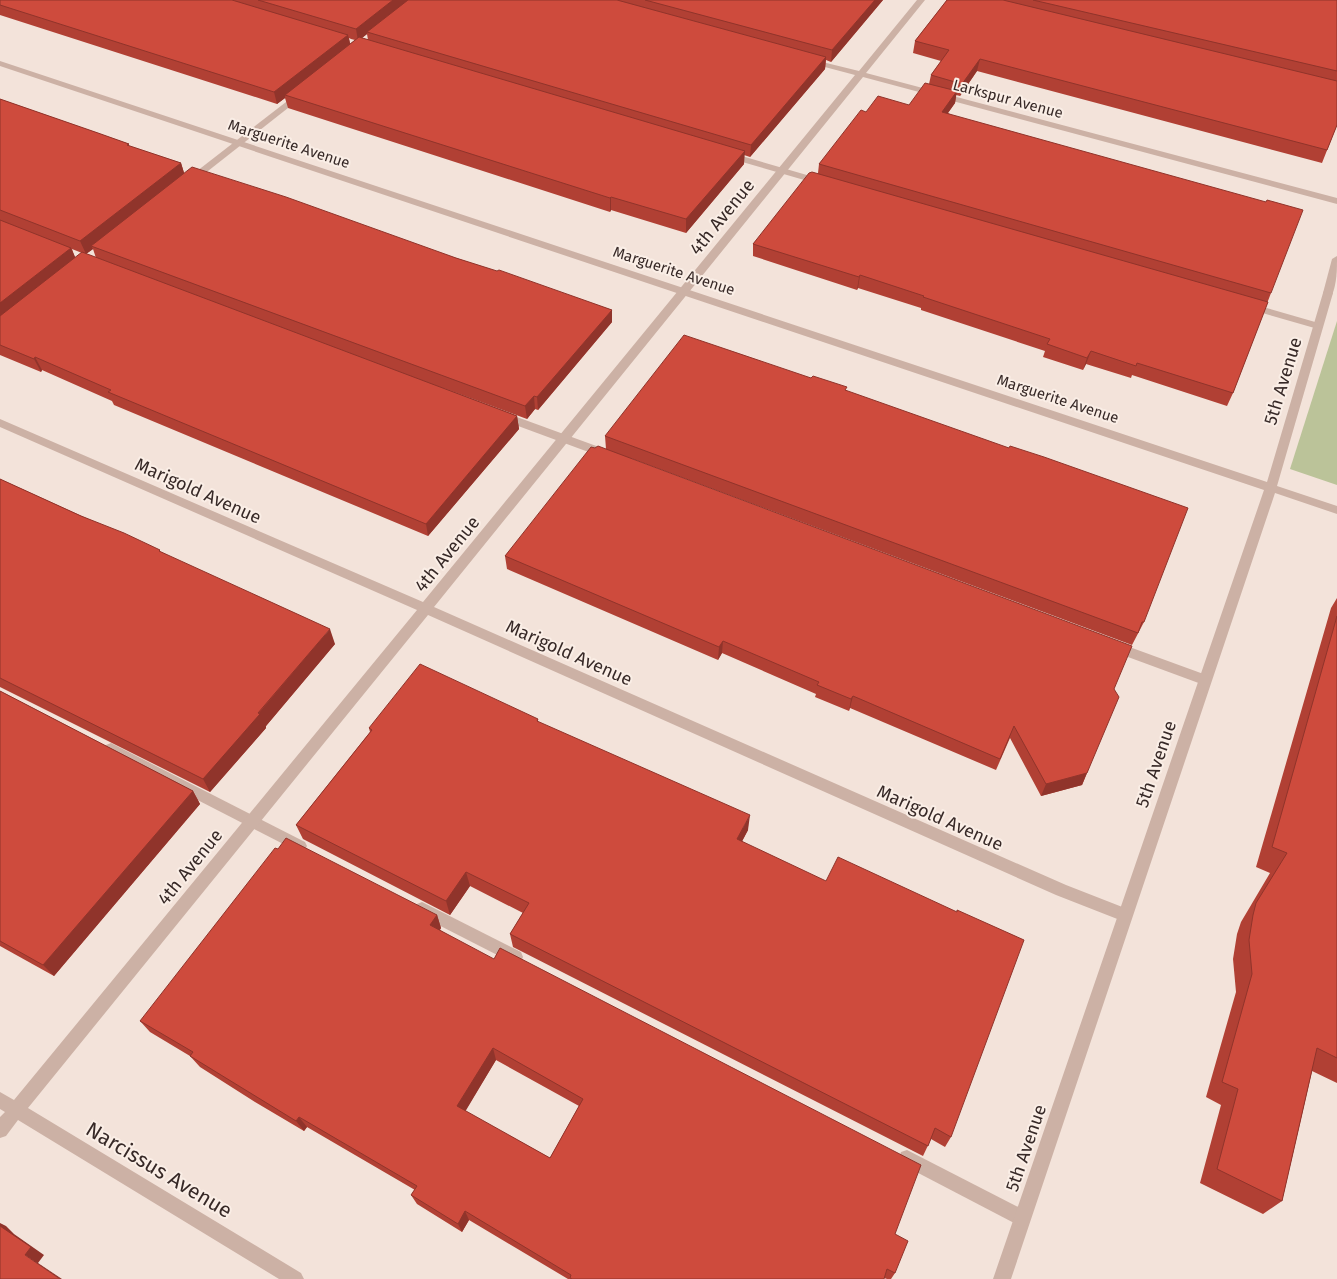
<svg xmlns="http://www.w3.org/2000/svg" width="1337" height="1279" font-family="'Fira Sans',sans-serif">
<rect width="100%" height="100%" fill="#f3e3da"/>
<polygon fill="#bbc399" points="1337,321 1337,485 1290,469"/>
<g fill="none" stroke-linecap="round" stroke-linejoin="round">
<g fill="#ccb1a5" fill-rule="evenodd">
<polygon points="728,152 824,180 826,182 821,185 818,184 725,157 725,153"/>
<polygon points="1249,303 1322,324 1323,326 1318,329 1245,308 1245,304"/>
<polygon points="503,412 610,451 612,454 610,457 602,457 499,419 498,416 499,413"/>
<polygon points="1113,641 1209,676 1210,680 1209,684 1204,685 1109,650 1107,646 1109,642"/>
<polygon points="111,743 305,842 307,846 305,850 300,852 295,850 106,753 104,749 106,745"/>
<polygon points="422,902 521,952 523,957 521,962 516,964 511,962 417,914 415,909 417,904"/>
<polygon points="907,1150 1028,1212 1030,1218 1028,1224 1022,1226 1016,1224 901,1164 899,1158 901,1152"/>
</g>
<g fill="#ccb1a5" fill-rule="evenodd">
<polygon points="917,0 925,0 866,73 1337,198 1337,204 863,77 434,607 1066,885 1130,910 1132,915 1130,920 1125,922 1056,895 428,615 28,1108 301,1273 304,1279 279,1279 18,1120 6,1136 0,1138 0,1117 5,1112 0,1109 0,1092 14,1100 417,610 0,427 0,419 423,602 855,75 806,62 806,58 859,71"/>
<polygon points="299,92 302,93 302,97 194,182 188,182 188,178"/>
<path d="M1337 256C1337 270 1337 283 1332 295H1324L1323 293 1332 259Z"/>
</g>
<polygon fill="#ccb1a5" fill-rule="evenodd" points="0,61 1267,482 1323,293 1324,291 1332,291 1333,293 1277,486 1337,506 1337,514 1275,493 1011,1279 993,1279 1264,490 0,66"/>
</g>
<g fill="#b14034" fill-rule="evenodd">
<path d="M0 0H883L831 62 826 60 825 69 750 157 744 155V164L686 233 611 210 610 212 288 108 285 98 277 104 0 15ZM367 34 368 40 362 38ZM349 38 351 39 355 40 350 44Z"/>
<polygon points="947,0 1337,0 1337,125 1322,163 977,71 960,96 956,95 955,103 948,113 1271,293 1233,393 1227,406 1132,375 1131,378 1086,364 1083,370 1043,357 1045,351 921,310 921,308 858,288 857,290 753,256 753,244 818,173 819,164 866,112 909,105 929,84 931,75 941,61 913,53 915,41"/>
<path d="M0 99 129 144V146L181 163 184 173 456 258 612 310V322L538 410 535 409 527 419 438 386 517 416 519 429 428 536 114 405 112 401 42 370 41 372 0 355ZM72 249 82 253 75 258ZM93 249 96 258 86 254Z"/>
<polygon points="846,390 1144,622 1132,645 630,458 1114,689 1087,773 1082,785 1041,796 1010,738 996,770 850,708 849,711 815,697 816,694 722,653 718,660 507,569 505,556 595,448 606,449 605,436"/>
<polygon points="0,479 161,552 335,644 266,726 266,728 210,792 0,687"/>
<polygon points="1337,598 1337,1083 1312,1071 1282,1201 1263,1214 1200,1183 1221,1105 1206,1097 1236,992 1233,959 1237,934 1241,922 1270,873 1256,867 1331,608"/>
<polygon points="0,691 193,791 200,804 54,976 0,946"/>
<polygon points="538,719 538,722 748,830 742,841 951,1137 945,1147 931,1139 923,1156 513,947 510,934 523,913 470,886 450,915 303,839 296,825 370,732 369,728"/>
<path d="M437 915 441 928 440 930 895 1234V1273L891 1279H887L884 1278V1279H568L469 1220 462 1232 417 1204 411 1195 415 1190 307 1127 304 1131 255 1102 200 1067 190 1056 150 1032 140 1021ZM496 1060 579 1106 550 1158 465 1111Z"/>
</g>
<g fill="#90342b">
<polygon points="393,0 410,0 367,32 367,34 358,41 356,29"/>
<polygon points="875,0 883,0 831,62 832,50"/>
<polygon points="348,35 351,47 285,95 285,98 277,104 274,92"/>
<polygon points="826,57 825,69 750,157 751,145"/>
<polygon points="980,59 977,71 960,96 962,84"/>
<polygon points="957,91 955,103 940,124 942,112"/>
<polygon points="745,151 744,164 686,233 686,219"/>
<polygon points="181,163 185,176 91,246 93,249 86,254 80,241"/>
<polygon points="611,197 611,210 610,212 610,198"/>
<polygon points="71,248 77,261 0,322 0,303"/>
<polygon points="860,275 858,288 857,290 859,277"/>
<polygon points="612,310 612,322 538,410 537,397"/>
<polygon points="1091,351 1086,364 1083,370 1087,358"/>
<polygon points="35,357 42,370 41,372 34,359"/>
<polygon points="534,396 535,409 527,419 525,406"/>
<polygon points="517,416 519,429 428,536 426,524"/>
<polygon points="330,629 335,644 266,726 266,728 210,792 203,779"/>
<polygon points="723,641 722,653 718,660 719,647"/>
<polygon points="853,696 850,708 849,711 851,699"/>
<polygon points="1087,773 1082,785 1041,796 1046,784"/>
<polygon points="193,791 200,804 54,976 43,965"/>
<polygon points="750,815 748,830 736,853 737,839"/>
<polygon points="466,872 470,886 450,915 446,901"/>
<polygon points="437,915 441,928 434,938 430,925"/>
<polygon points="493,1048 496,1060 462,1117 457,1106"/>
<polygon points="299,1117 307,1127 304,1131 296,1121"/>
<polygon points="465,1211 469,1220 462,1232 458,1224"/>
<polygon points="0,1223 6,1226 14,1234 44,1255 38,1263 62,1279 60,1279 25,1255 0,1226"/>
</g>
<g fill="#ce4b3d" stroke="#90342b" fill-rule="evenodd">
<polygon points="0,0 232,0 348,35 274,92 0,5"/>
<polygon points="258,0 393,0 356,29"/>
<polygon points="408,0 617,0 826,57 751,145 367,32"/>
<polygon points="645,0 875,0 832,50"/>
<polygon points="947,0 1003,0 1337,81 1337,125 1327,150 980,59 962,84 931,75 949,50 915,41"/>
<polygon points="1033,0 1337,0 1337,71"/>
<polygon points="359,37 745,151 686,219 611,197 610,198 285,95"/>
<polygon points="925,83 957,91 942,112 1266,202 1267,200 1303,210 1271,293 819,164 861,110 866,112 878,96 909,105"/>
<polygon points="0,99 98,133 129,144 127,145 181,163 80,241 0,210"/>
<polygon points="192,167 286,197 456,258 497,271 499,270 612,310 537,397 534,396 525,406 91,246"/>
<polygon points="812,172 1268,302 1233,393 1137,363 1136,366 1091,351 1087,358 1047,344 1050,339 923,297 924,296 860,275 859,277 753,244 809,173"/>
<polygon points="0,220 71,248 0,303"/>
<polygon points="82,252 517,416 426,524 108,392 111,390 35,357 34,359 0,345 0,316"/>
<polygon points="684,335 811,378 813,376 847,387 845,390 1009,448 1010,446 1044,457 1188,508 1144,622 1142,622 1138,633 605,436"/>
<polygon points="598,446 1132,646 1114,689 1119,697 1087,773 1046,784 1014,726 1000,759 853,696 851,699 817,685 819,682 723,641 719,647 505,556 591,447 595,448"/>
<polygon points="0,479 81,516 124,533 160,550 159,551 330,629 258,713 260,714 203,779 0,678"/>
<polygon points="1337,616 1337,1058 1317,1048 1282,1201 1217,1169 1238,1089 1222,1082 1252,974 1249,940 1253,915 1256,903 1287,853 1272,847"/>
<polygon points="420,664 538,719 537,721 750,815 737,839 826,881 838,857 957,912 957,910 1024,940 951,1137 935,1128 928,1146 510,934 529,903 466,872 446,901 296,825 372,730 369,728"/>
<polygon points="0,691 193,791 43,965 0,941"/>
<path d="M286 838 437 915 430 925 494 959 500 948 921 1165 895 1234 908 1241 895 1273 887 1269 884 1279H572L570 1278 571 1275 465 1211 458 1224 411 1195 417 1186 299 1117 296 1121 190 1056 193 1052 140 1021 275 848 278 849ZM493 1048 583 1099 550 1158 457 1106Z"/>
<polygon points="0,1226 31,1247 25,1255 60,1279 0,1279"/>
</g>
<g text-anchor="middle" stroke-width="4" stroke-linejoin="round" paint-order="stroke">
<g font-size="15" fill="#372927" stroke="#faeee6">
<text transform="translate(1008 99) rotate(15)" y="5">Larkspur Avenue</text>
<text transform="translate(289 144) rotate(18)" y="5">Marguerite Avenue</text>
<text transform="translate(674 271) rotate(18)" y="5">Marguerite Avenue</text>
<text transform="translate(1058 399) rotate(18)" y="5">Marguerite Avenue</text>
</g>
<g font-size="18" fill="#372927" stroke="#faeee6">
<text transform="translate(722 217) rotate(-51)" y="6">4th Avenue</text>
<text transform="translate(1283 381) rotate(-73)" y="6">5th Avenue</text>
<text transform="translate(198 491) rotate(24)" y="6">Marigold Avenue</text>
<text transform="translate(447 554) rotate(-51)" y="6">4th Avenue</text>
<text transform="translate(569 653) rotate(24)" y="6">Marigold Avenue</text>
<text transform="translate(1156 764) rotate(-71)" y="6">5th Avenue</text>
<text transform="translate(940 818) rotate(24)" y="6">Marigold Avenue</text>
<text transform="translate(190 867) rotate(-51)" y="6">4th Avenue</text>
<text transform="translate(1026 1148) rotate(-71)" y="6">5th Avenue</text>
</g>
<g font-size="21" fill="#372927" stroke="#faeee6">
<text transform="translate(159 1170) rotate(31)" y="7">Narcissus Avenue</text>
</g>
</g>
</svg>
